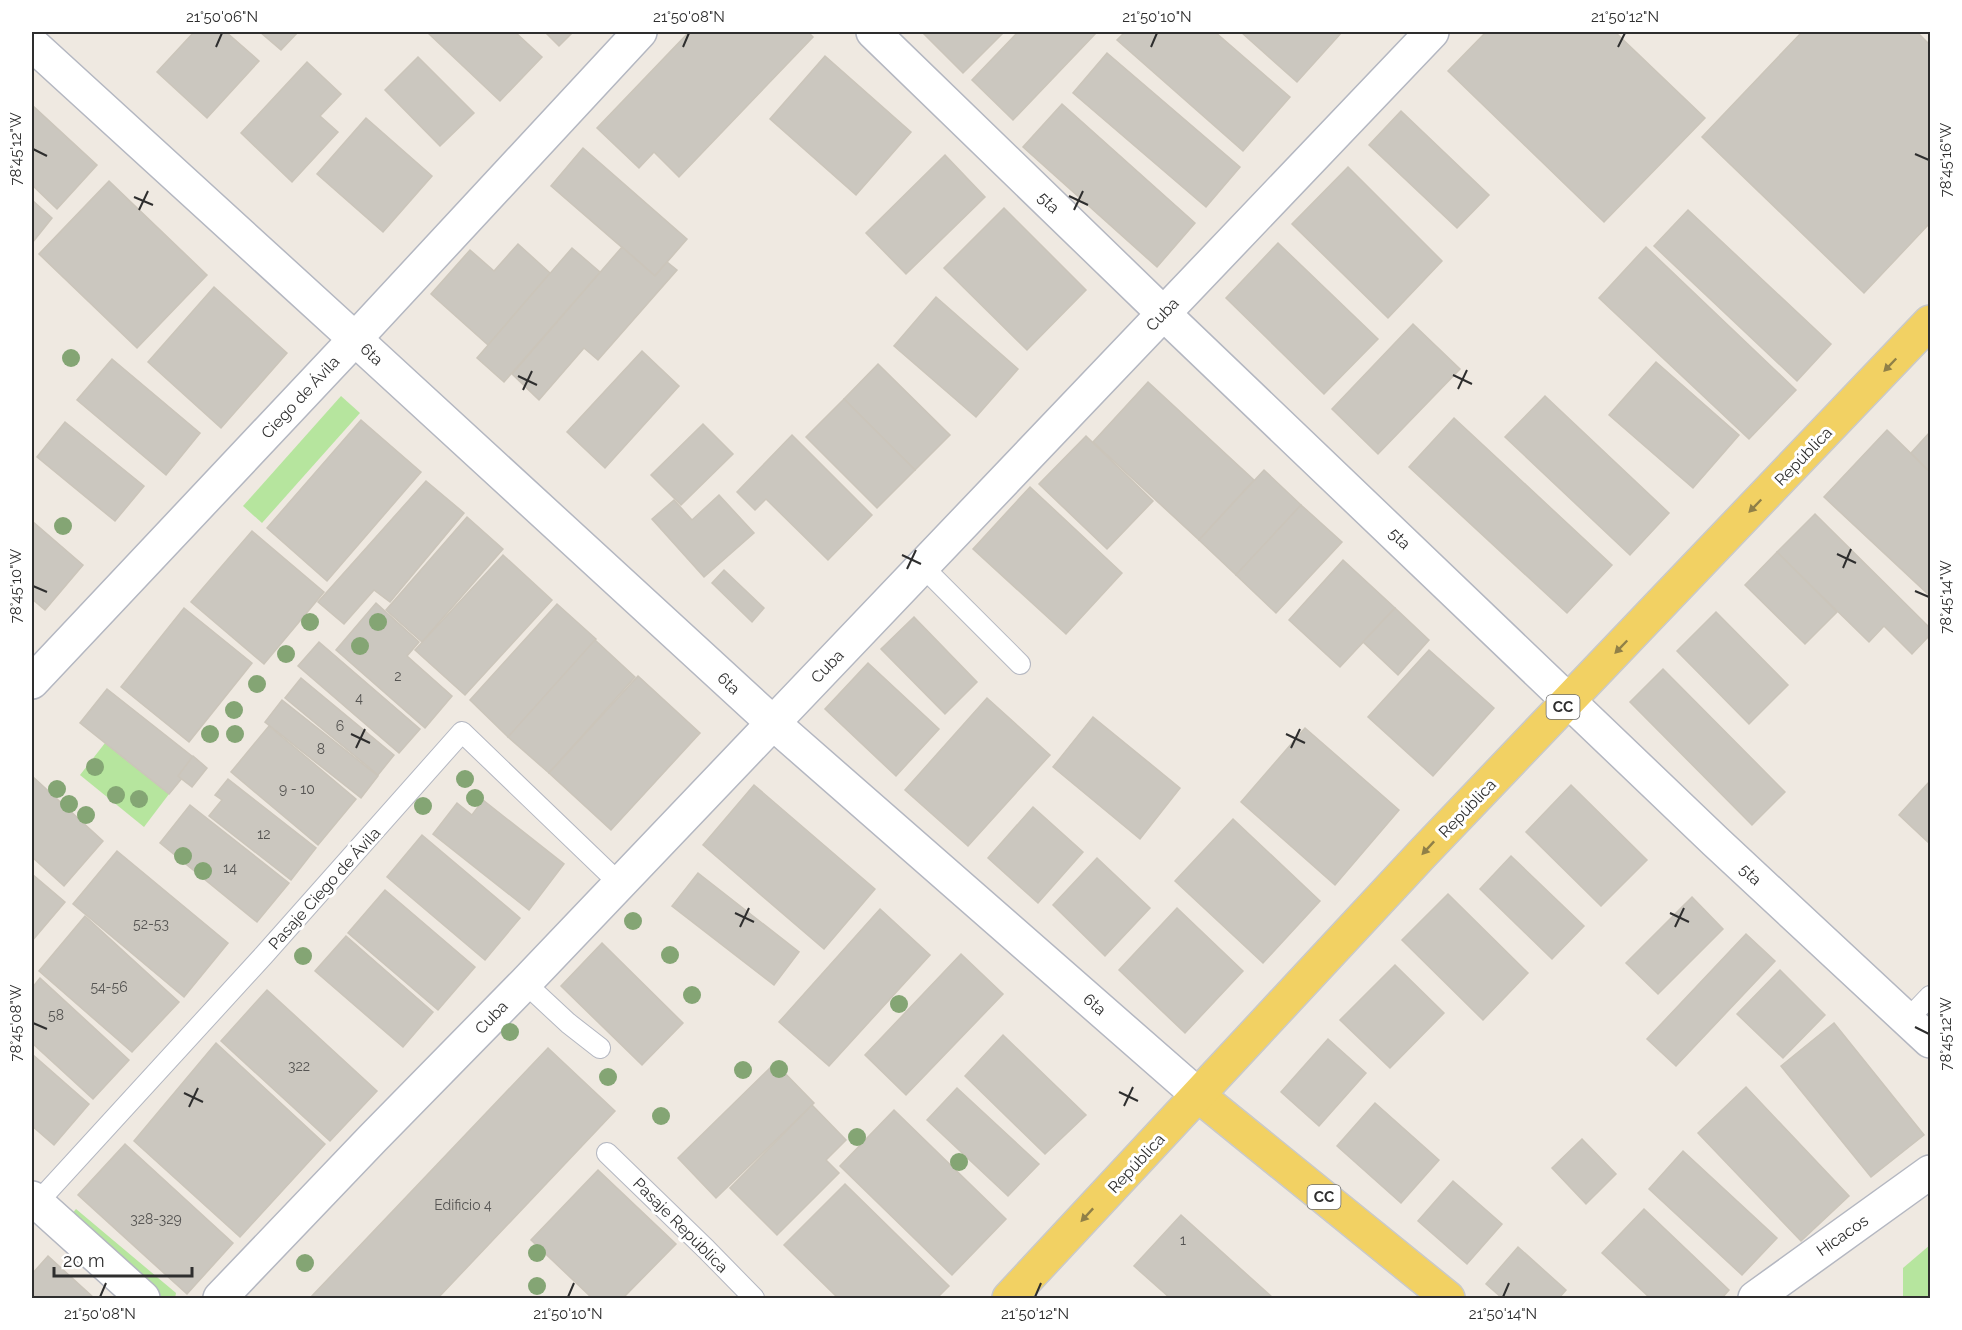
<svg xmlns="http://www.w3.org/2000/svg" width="1962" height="1330" font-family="Raleway,sans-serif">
<rect width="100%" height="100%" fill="#efe9e1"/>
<g fill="#b6e59e">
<polygon points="341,396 360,413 262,523 243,506"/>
<polygon points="105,743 169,794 144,827 80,775"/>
<polygon points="76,1209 176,1293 175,1298 160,1298 70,1216"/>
<polygon points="1930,1245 1930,1298 1903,1298 1903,1268"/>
</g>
<g fill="#cbc7bf" stroke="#cbc5ba" stroke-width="1.5">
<polygon points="194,32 226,32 259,61 207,118 157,72"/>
<polygon points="260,32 298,32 281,50"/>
<polygon points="427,32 515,32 542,57 500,101"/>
<polygon points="545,32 573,32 559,46"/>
<polygon points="689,32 808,32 813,37 679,177 654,152 639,168 597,128"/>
<polygon points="922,32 1004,32 963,73"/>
<polygon points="1018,32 1097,32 1013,120 972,80"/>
<polygon points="1125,32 1215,32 1290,97 1243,151 1117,40"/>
<polygon points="1241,32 1342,32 1297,82"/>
<polygon points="1486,32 1615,32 1705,118 1604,222 1448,71"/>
<polygon points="1802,32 1917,32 1930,45 1930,223 1864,293 1702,137"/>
<polygon points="1107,53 1240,167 1206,207 1073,93"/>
<polygon points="825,56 911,132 856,195 770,119"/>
<polygon points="418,57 474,113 440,146 385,90"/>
<polygon points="307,62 341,94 320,116 338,132 292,182 241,133"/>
<polygon points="1062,104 1195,223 1157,267 1023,147"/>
<polygon points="32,105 97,165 57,209 32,185"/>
<polygon points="1401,111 1489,195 1457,228 1369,145"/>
<polygon points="366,118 432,176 383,232 317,174"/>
<polygon points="583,148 687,239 655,276 551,186"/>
<polygon points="945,155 985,197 906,274 866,233"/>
<polygon points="1348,167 1442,261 1388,318 1292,224"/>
<polygon points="109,181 207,275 137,348 39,254"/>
<polygon points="32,200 52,218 32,243"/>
<polygon points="1004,208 1086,290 1027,350 944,268"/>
<polygon points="1688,210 1831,344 1797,381 1654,246"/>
<polygon points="1278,243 1378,339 1324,394 1226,298"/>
<polygon points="518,244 550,273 488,345 431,294 470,250 494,271"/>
<polygon points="622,247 655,276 667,262 677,270 598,360 584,348 539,400 512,374"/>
<polygon points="1646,247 1796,390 1749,439 1599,298"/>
<polygon points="572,248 600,272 504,382 477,358"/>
<polygon points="214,287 287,353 221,428 148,362"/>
<polygon points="936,297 1018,369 976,417 894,346"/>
<polygon points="1413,324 1460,369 1378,454 1332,409"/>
<polygon points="642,351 679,386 605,468 567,432"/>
<polygon points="112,359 200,433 166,475 77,400"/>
<polygon points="1656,362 1739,435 1693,488 1609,415"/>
<polygon points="878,364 950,435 915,470 844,399"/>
<polygon points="1148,382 1254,480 1199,540 1093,442"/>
<polygon points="1545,396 1669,513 1630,555 1505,437"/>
<polygon points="844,399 915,470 877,508 806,437"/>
<polygon points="1454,418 1612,565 1567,613 1409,467"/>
<polygon points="361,420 421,472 327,581 267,528"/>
<polygon points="65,422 144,486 115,521 37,457"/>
<polygon points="703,424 733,454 681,505 651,475"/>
<polygon points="1887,430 1930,472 1930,596 1824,497"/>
<polygon points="1930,432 1930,472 1911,453"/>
<polygon points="792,435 872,515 828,560 766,499 755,510 737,492"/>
<polygon points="1086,436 1153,501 1107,549 1039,484"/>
<polygon points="1264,470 1301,505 1236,575 1199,540"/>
<polygon points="426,481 464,513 390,602 374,590 344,624 318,602"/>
<polygon points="1030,487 1122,573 1066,634 973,549"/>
<polygon points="719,495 754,533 704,577 652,519 674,500 692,520"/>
<polygon points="1301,505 1342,542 1276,613 1236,575"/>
<polygon points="1815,514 1930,628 1930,635 1912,654 1884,626 1869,642 1777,552"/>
<polygon points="467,517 503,549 422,642 386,610"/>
<polygon points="32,521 83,565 45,610 32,599"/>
<polygon points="252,531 324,592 264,664 191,602"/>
<polygon points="1777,552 1837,612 1805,644 1745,585"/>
<polygon points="503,555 552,600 465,695 415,650"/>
<polygon points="1343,560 1395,608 1340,667 1289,620"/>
<polygon points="724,570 764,608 752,622 712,583"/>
<polygon points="376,603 419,642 407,656 452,696 425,728 336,650"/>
<polygon points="557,604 596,639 508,737 470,700"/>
<polygon points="184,608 252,663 189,742 121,687"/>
<polygon points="1395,608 1429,640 1398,675 1363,642"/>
<polygon points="1716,612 1788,685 1749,724 1677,651"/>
<polygon points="914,617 977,682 945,714 881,649"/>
<polygon points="595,640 635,677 549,773 508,737"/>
<polygon points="319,642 420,729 399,753 298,666"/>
<polygon points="1429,650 1494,708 1433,776 1368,717"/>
<polygon points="868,663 939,729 896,776 825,709"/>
<polygon points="1663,669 1785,792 1752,825 1630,702"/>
<polygon points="638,676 700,733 611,830 549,773"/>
<polygon points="301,678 394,755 378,775 285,698"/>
<polygon points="107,689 197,760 169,794 80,723"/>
<polygon points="987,698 1050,755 968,846 905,790"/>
<polygon points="282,700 378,776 361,798 265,722"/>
<polygon points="1093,717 1180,788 1140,839 1053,767"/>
<polygon points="269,726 356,799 318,845 231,772"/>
<polygon points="1305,728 1399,810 1335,885 1241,802"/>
<polygon points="193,756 207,768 192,787 178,776"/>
<polygon points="32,776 103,841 64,886 32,857"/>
<polygon points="228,779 316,848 291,880 209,816 222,800 215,795"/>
<polygon points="1930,781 1930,844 1899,815"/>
<polygon points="754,785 875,889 824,949 703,845"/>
<polygon points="1571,785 1647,860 1601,906 1526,832"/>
<polygon points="483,800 564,864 529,910 433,834 457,803 472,815"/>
<polygon points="190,805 289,883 257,922 160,843"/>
<polygon points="1033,807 1083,852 1038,903 988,858"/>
<polygon points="1233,819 1320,901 1263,963 1175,881"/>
<polygon points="422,835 520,918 485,960 387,877"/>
<polygon points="117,851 228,943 184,997 73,904"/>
<polygon points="1511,856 1584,926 1552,959 1480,889"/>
<polygon points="1097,858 1150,908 1105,956 1053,905"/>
<polygon points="698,873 799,952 774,985 672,906"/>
<polygon points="32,874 65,902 32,941"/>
<polygon points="385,890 475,967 438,1010 348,933"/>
<polygon points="1448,894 1528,973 1483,1020 1402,940"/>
<polygon points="1692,897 1723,929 1658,994 1626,963"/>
<polygon points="1177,908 1243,971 1185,1033 1119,970"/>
<polygon points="880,909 930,955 829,1066 779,1022"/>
<polygon points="85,916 179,1002 132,1052 39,971"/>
<polygon points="1746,934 1775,961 1676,1066 1647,1039"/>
<polygon points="346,936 433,1012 403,1047 315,971"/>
<polygon points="602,943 683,1023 642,1065 561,986"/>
<polygon points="961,954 1003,994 906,1095 865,1055"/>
<polygon points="1395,965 1444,1013 1390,1068 1340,1020"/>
<polygon points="1780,970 1825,1015 1783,1058 1737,1014"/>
<polygon points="40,978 129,1060 93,1099 32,1043 32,988"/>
<polygon points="267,990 377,1091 330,1141 221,1041"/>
<polygon points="1834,1023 1924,1135 1871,1177 1781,1066"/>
<polygon points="1003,1035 1086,1115 1045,1154 965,1076"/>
<polygon points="1328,1039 1366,1073 1319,1126 1281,1092"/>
<polygon points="216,1043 325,1144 240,1237 134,1141"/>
<polygon points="548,1048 615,1111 438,1298 310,1298"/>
<polygon points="32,1054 89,1104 54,1145 32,1126"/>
<polygon points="775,1063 814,1103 716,1198 678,1158"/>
<polygon points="1746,1087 1849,1196 1801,1241 1698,1133"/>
<polygon points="957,1088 1039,1164 1008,1196 927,1120"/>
<polygon points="1375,1103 1439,1160 1401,1203 1337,1146"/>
<polygon points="812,1105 846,1140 826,1160 839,1173 777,1235 730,1188"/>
<polygon points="894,1110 1006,1219 952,1275 840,1166"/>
<polygon points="1582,1139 1616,1174 1586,1204 1552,1168"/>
<polygon points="125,1144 233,1243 187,1294 78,1195"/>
<polygon points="1683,1151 1777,1238 1742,1275 1649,1189"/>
<polygon points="598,1170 676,1244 623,1298 592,1298 531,1240"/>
<polygon points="1453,1181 1502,1224 1467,1264 1418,1221"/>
<polygon points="845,1184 949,1286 937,1298 838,1298 784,1245"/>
<polygon points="1644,1209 1729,1290 1722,1298 1650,1298 1602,1253"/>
<polygon points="1181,1215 1273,1298 1170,1298 1134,1266"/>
<polygon points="1518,1247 1566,1290 1559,1298 1502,1298 1486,1284"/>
<polygon points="48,1256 94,1298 32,1298 32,1274"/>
</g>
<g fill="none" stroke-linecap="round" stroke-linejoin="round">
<defs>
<g id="lane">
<polyline points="922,566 1020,664"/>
<polyline points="525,983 568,1023 600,1048"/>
<polyline points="1908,1019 1930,996"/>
<polyline points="607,1153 706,1249 754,1298"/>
<polyline points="37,1203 264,955 462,732 620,884"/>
</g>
<g id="street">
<polyline points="873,32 1163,313 1715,841 1930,1041"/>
<polyline points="32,44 355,339"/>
<polyline points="32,682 355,339 640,32"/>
<polyline points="32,1198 143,1298"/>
<polyline points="220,1298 373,1138 525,983 1432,32"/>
<polyline points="1755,1298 1930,1172"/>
</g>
<polyline id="secondary" points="355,339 773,723 1199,1096"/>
<g id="primary">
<polyline points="1199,1096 1448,1298"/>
<polyline points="1009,1298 1422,854 1930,322"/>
</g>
</defs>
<use href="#lane" stroke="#b4b7c1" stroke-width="22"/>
<use href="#street" stroke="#b4b7c1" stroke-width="36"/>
<use href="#secondary" stroke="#b4b7c1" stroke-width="36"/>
<use href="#primary" stroke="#c9c9c9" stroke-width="36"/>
<use href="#lane" stroke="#fff" stroke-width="20"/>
<use href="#street" stroke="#fff" stroke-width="33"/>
<use href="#secondary" stroke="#fff" stroke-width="33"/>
<use href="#primary" stroke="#f2d163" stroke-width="33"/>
</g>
<g fill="#84a574">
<circle cx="71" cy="358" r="9"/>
<circle cx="63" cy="526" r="9"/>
<circle cx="310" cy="622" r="9"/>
<circle cx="378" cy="622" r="9"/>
<circle cx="360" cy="646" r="9"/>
<circle cx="286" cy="654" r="9"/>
<circle cx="257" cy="684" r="9"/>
<circle cx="234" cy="710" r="9"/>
<circle cx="210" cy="734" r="9"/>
<circle cx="235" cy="734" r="9"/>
<circle cx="95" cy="767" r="9"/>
<circle cx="465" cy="779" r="9"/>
<circle cx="57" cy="789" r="9"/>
<circle cx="116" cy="795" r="9"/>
<circle cx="475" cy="798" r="9"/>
<circle cx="139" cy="799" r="9"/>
<circle cx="69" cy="804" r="9"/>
<circle cx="423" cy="806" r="9"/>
<circle cx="86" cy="815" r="9"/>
<circle cx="183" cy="856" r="9"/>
<circle cx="203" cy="871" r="9"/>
<circle cx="633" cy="921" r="9"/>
<circle cx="670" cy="955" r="9"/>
<circle cx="303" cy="956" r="9"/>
<circle cx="692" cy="995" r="9"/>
<circle cx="899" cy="1004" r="9"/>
<circle cx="510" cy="1032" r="9"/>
<circle cx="779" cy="1069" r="9"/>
<circle cx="743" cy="1070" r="9"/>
<circle cx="608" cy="1077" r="9"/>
<circle cx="661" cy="1116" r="9"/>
<circle cx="857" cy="1137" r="9"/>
<circle cx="959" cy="1162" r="9"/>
<circle cx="537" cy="1253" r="9"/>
<circle cx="305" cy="1263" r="9"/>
<circle cx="537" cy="1286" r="9"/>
</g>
<defs><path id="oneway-solid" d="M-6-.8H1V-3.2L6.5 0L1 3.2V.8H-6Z" transform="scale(1.5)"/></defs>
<g fill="#908048">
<use href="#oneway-solid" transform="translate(1890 365) rotate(134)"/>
<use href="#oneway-solid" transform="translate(1755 506) rotate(134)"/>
<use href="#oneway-solid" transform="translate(1621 647) rotate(134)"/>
<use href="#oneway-solid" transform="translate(1428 848) rotate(133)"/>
<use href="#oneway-solid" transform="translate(1087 1215) rotate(133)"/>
</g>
<path fill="none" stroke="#2e2e2e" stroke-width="2" d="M216 47 222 33M683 47 689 33M1151 47 1157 33M1618 47 1625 33M33 149 47 156M1915 154 1929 160M1069 196 1088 205M134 197 153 205M139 210 148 191M1074 210 1083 191M1453 375 1472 384M518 376 537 385M1458 389 1467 370M523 390 532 371M1837 554 1856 563M902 555 921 564M1843 568 1851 549M907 569 916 550M33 586 47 592M1915 591 1929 597M351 734 370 743M1286 734 1305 743M356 748 365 729M1291 748 1300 729M735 913 754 922M1670 913 1689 922M740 927 749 908M1675 927 1684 908M33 1023 47 1029M1915 1027 1929 1034M1119 1092 1138 1101M184 1093 203 1102M1124 1106 1133 1087M189 1107 198 1088M100 1297 106 1283M568 1297 574 1283M1035 1297 1041 1283M1503 1297 1509 1283"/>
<g text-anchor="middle" stroke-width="6" stroke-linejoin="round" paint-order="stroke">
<g font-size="14" fill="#555452">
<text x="398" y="681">2</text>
<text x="359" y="703">4</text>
<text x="340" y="731">6</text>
<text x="321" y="754">8</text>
<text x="297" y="794">9 - 10</text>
<text x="264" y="839">12</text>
<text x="230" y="873">14</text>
<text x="151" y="929">52-53</text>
<text x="109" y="992">54-56</text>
<text x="56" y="1020">58</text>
<text x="299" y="1071">322</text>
<text x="463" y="1210">Edificio 4</text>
<text x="156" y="1224">328-329</text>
<text x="1183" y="1245">1</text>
</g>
<g fill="#fff" stroke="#6d6d6d" stroke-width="1.5">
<rect x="1546.5" y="695" width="33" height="24" rx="4.5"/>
<rect x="1307.5" y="1185" width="33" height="24" rx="4.5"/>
</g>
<g font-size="15" font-weight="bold" fill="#2e2e2e">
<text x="1563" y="712">CC</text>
<text x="1324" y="1202">CC</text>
</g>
<g font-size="16" fill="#2e2e2e" stroke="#fff">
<text transform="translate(1049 202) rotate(44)" y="6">5ta</text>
<text transform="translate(1162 314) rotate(-46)" y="6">Cuba</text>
<text transform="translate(372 354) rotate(43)" y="6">6ta</text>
<text transform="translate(300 397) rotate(-47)" y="6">Ciego de Ávila</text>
<text transform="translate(1803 456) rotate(-46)" y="6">República</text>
<text transform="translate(1400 538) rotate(44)" y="6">5ta</text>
<text transform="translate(827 666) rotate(-46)" y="6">Cuba</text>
<text transform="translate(729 683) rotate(43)" y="6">6ta</text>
<text transform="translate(1467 808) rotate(-46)" y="6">República</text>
<text transform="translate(1751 874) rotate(43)" y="6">5ta</text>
<text transform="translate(324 888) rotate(-48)" y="6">Pasaje Ciego de Ávila</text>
<text transform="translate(1095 1004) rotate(41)" y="6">6ta</text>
<text transform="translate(491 1017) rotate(-46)" y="6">Cuba</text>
<text transform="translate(1136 1163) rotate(-47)" y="6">República</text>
<text transform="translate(681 1225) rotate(45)" y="6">Pasaje República</text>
<text transform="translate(1842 1235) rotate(-35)" y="6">Hicacos</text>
</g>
</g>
<rect width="1962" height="1330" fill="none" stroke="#ffffff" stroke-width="66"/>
<path d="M54 1267v9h138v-9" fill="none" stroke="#2e2e2e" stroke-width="3"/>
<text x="63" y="1267" font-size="18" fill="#2e2e2e" stroke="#ffffff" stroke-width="4.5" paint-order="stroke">20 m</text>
<rect x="33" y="33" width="1896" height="1264" fill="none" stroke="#2e2e2e" stroke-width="2"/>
<g font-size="15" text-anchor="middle" fill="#2e2e2e">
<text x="222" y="22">21°50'06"N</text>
<text x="689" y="22">21°50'08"N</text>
<text x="1157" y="22">21°50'10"N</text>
<text x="1625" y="22">21°50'12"N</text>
<text transform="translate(16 149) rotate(-90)" y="5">78°45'12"W</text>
<text transform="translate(1946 160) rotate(-90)" y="5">78°45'16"W</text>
<text transform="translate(16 586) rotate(-90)" y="5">78°45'10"W</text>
<text transform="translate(1946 597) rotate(-90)" y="5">78°45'14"W</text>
<text transform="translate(16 1023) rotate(-90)" y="5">78°45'08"W</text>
<text transform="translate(1946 1034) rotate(-90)" y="5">78°45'12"W</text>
<text x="100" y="1319">21°50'08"N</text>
<text x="568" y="1319">21°50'10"N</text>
<text x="1035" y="1319">21°50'12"N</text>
<text x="1503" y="1319">21°50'14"N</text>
</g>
</svg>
